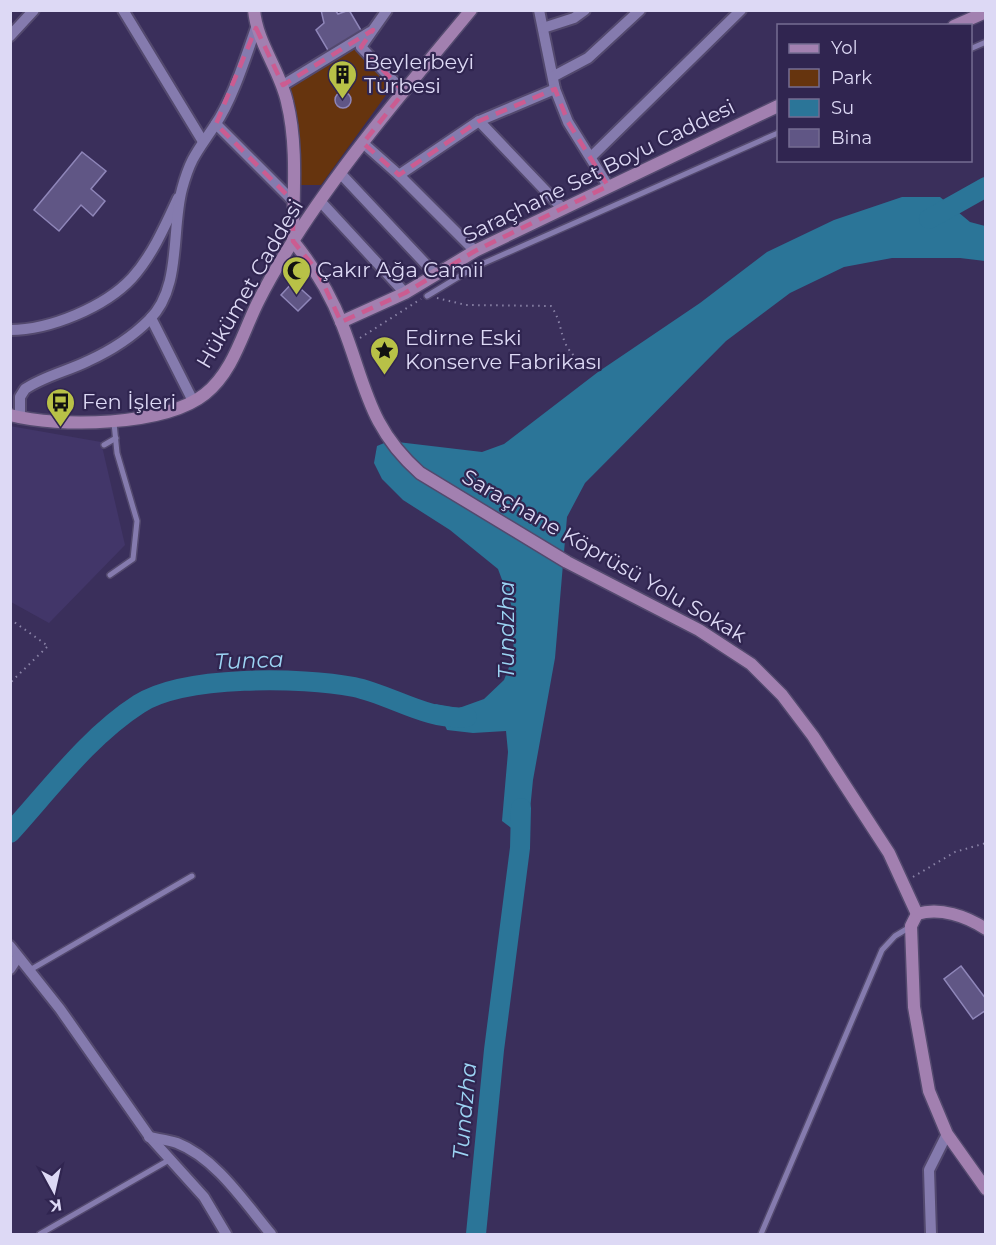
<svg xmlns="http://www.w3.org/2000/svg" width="996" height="1245" font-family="Montserrat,sans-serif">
<rect width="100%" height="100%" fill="#3a2f5b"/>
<polygon fill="#423669" points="10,426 101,442 125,545 49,623 11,602"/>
<polygon fill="#66340e" points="354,48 391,88 321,185 298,185 295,111 290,87"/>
<polygon fill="#2b7598" points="902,197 940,197 970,222 985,226 985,261 960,258 892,258 844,267 790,293 726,341 585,483 567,517 555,658 533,780 527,840 502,821 508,752 506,731 473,733 447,730 435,704 459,708 484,699 504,680 514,654 511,604 498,569 450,530 403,500 382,479 374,463 377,446 389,441 482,452 504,444 598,372 700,303 767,252 834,220"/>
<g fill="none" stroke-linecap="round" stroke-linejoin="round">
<g stroke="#2b7598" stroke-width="20">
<polyline points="929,219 986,187"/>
<path d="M10 833C50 789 89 736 139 704 184 675 302 677 354 687 392 695 427 721 467 717"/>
<polyline points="476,1234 494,1050 520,848 521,808"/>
</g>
</g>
<g fill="#605685" stroke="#8f86b9" stroke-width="1.5">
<polygon points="321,10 335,10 338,14 349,10 362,32 329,52 316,30 324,23"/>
<circle cx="343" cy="100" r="8"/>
<polygon points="82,152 106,171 91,189 105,201 93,216 81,205 59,231 34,210"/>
<polygon points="293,282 311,298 298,311 281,295"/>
<polygon points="961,966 986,999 986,1010 973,1019 944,979"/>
</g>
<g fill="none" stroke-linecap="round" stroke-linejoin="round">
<defs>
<g id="lane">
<polyline points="970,49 986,42"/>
<polyline points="427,296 475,267 778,133"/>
<polyline points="104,445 116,438"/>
<polyline points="110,575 133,559 137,521 117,453 114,423"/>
<polyline points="30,970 192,876"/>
<polyline points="40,1234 169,1160"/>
<polyline points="761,1234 882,950 895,936 910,927"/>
</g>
<g id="street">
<polyline points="123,10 202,140"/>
<polyline points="387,10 361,47 404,92"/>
<polyline points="539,10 555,89 568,122 608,186"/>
<polyline points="543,28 574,18 585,10"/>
<polyline points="10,36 34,10"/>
<polyline points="554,76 588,58 640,10"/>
<polyline points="283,85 370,32"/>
<polyline points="479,121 562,208"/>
<polyline points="216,124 293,201"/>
<polyline points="363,143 399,175 475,251"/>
<polyline points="591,157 741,10"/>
<polyline points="341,174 436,275"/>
<polyline points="399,175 479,121 555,89"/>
<polyline points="320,201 405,293"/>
<polyline points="151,318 193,401"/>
<path d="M10 330C50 330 105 307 132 278 152 256 166 224 178 198"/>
<path d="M20 418V397L25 389C44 376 68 371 88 361 110 351 132 337 149 320 182 288 171 230 182 189 191 156 198 151 215 125 232 101 246 56 256 28"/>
<polyline points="10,946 60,1009 149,1136 204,1197 226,1234"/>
<polyline points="10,969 18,957"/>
<path d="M149 1137C158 1139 168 1140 177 1143 216 1158 245 1203 271 1234"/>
<polyline points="931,1234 929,1170 947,1134"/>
</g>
<g id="secondary">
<path d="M254 10C257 43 280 70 287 102 298 146 293 196 293 241"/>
<polyline points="954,26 986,12"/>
<path d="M293 241C314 267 330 293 342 324 366 385 368 427 420 473L567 562 699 630 751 664 782 695 813 736 889 853 917 914"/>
<polyline points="341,322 405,293 475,251 778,106"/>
<path d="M10 415C59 428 165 426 205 394 234 371 243 331 259 300 269 280 281 260 293 241 345 159 409 85 471 10"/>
<polyline points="917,914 911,926 914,1007 929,1091 947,1134 986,1189"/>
<path d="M917 914C940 907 966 916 986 929"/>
</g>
</defs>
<use href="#lane" stroke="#53496e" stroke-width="8"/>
<use href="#street" stroke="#53496e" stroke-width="14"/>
<use href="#secondary" stroke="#53496e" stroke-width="15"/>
<g stroke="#8a83a7" stroke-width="2" stroke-dasharray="1.5 4.5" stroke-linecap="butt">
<path d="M437 298 466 305 551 306C565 326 557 339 576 358"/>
<polyline points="360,338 421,299"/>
<polyline points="10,619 48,646 10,683"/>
<polyline points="913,877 955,852 986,843"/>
</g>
<use href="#lane" stroke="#857bae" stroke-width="5"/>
<use href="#street" stroke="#857bae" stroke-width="10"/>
<use href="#secondary" stroke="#a280b0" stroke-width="12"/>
</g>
<path fill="none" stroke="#cb5c91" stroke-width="4.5" stroke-dasharray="12 8" stroke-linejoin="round" d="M256 28 283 85 373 30 361 47 404 92 363 143 399 175 479 121 555 89 568 122 608 186 475 251 405 293 341 322 318 272 293 241V201L216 124Z"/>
<defs>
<symbol id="building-pin" viewBox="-11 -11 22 30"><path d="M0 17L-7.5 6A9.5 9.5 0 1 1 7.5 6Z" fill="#b8c147" stroke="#302550"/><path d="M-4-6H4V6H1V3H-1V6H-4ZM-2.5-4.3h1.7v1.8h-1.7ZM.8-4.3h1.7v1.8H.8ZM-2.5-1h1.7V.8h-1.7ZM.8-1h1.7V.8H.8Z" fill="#111"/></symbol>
<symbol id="mosque-pin" viewBox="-11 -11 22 30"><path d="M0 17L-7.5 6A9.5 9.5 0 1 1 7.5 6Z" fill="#b8c147" stroke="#302550"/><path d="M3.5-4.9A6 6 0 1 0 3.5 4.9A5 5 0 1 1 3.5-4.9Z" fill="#111"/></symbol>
<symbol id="sight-pin" viewBox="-11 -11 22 30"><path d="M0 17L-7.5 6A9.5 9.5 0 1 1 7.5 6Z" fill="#b8c147" stroke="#302550"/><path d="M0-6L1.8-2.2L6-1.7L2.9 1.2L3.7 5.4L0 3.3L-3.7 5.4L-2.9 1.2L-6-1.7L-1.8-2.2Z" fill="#111"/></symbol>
<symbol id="bus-pin" viewBox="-11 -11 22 30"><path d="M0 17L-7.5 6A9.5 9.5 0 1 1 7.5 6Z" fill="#b8c147" stroke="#302550"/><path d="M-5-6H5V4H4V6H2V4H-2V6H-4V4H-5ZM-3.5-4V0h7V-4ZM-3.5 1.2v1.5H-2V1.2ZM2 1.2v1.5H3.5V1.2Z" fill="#111"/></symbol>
</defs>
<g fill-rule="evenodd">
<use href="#building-pin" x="326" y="58" width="33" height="45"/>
<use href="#mosque-pin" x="280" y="254" width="33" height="45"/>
<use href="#sight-pin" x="368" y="334" width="33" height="45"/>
<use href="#bus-pin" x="44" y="386" width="33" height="45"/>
</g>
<g text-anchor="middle" stroke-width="4.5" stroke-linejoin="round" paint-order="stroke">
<g font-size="21" fill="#ddd9f5" stroke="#302550" text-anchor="start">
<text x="364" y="69">Beylerbeyi<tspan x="364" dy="24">Türbesi</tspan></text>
<text x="317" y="277">Çakır Ağa Camii</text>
<text x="405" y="345">Edirne Eski<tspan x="405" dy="24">Konserve Fabrikası</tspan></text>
<text x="82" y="409">Fen İşleri</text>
</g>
<g font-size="21" fill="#ddd9f5" stroke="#302550">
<text transform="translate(599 171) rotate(-26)" y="7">Saraçhane Set Boyu Caddesi</text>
<text transform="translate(250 284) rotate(-60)" y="7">Hükümet Caddesi</text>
<text transform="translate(604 556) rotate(30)" y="7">Saraçhane Köprüsü Yolu Sokak</text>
</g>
<g font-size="22" font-style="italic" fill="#9cd4f3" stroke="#302550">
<text transform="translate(506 630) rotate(-90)" y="8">Tundzha</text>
<text transform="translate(249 660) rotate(-2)" y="8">Tunca</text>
<text transform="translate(464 1111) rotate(-85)" y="8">Tundzha</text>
</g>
</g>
<rect width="996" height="1245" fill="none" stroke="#ddd9f5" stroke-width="24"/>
<rect x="777" y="24" width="195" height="138" fill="#302550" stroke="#756d92" stroke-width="1.5"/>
<rect x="789" y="44" width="30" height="9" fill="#a280b0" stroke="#756d92" stroke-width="1.5"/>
<text x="831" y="54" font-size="18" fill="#ddd9f5">Yol</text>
<rect x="789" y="69" width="30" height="18" fill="#66340e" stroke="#756d92" stroke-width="1.5"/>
<text x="831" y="84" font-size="18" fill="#ddd9f5">Park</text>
<rect x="789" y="99" width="30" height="18" fill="#2b7598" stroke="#756d92" stroke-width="1.5"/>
<text x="831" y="114" font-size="18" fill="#ddd9f5">Su</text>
<rect x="789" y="129" width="30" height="18" fill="#605685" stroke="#756d92" stroke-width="1.5"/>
<text x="831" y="144" font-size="18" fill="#ddd9f5">Bina</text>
<g transform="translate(54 1191) rotate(172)" stroke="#302550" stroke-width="4.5" paint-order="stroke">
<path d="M0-4.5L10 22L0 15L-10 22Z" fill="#ddd9f5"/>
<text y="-9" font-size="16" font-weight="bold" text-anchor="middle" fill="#ddd9f5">K</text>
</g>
</svg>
